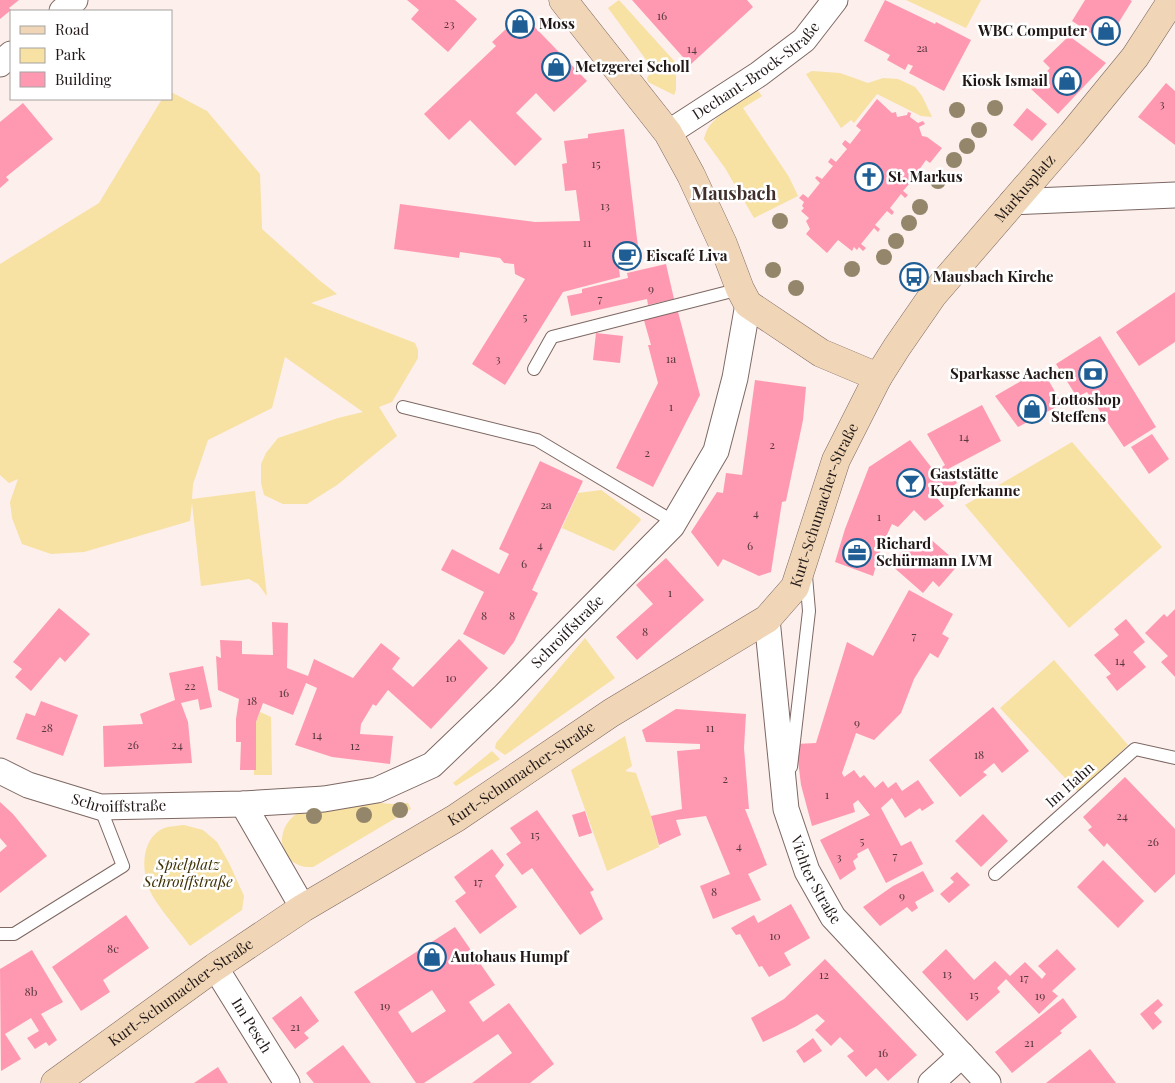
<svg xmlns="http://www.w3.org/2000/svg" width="1175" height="1083" font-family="'Playfair Display',serif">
<rect width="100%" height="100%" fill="#fdefeb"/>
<g fill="#f7e1a3">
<polygon points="619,0 676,63 676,90 674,95 648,82 647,78 653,69 608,8"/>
<polygon points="906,0 981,0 966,28"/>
<polygon points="812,71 840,73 868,83 883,78 898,79 915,87 922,96 932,117 921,116 877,94 854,123 851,120 841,128 806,74"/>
<path d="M755 87 762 96 743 108 789 177 798 196 754 218 725 168 704 139C707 125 715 119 727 110L724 106Z"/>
<polygon points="171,92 207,111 260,174 262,229 319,280 337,294 311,303 415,343 418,350 418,358 392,402 379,407 397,436 337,485 307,504 283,504 264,495 261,483 261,464 266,453 278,438 338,418 363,412 285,357 272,408 208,440 193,484 192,499 255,491 267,596 258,584 249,579 201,586 192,503 190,521 84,552 51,554 22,544 12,518 10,502 18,479 9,483 0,475 0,264 99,203 162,99 171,99"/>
<polygon points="1072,442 1162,547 1069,628 965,505"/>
<polygon points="601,490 640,518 641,520 614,551 562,528 578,493"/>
<polygon points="585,638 615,678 505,755 495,748 496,743"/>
<polygon points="1054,660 1128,745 1078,792 1000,708"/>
<polygon points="260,712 271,717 272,775 254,775 254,770 256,769 256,722"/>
<polygon points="625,736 632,766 625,771 636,773 651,816 659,847 607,871 571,770"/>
<polygon points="492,751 500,759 456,786 453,783"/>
<path d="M348 800 392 804 408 803 411 809 313 867C280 869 271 830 298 813 307 808 336 803 348 800Z"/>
<path d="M184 825 203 830 217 842 229 863 244 896 242 910 190 946C179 931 159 908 151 893 141 872 140 839 164 828 170 826 178 826 184 825Z"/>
</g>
<g fill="#ff99b2" fill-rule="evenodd">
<polygon points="0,0 19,0 9,8 11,10 0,19"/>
<polygon points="407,0 455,0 477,19 448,52 411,19 419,10"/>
<polygon points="632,0 747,0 753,7 690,65"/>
<polygon points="885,0 935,24 936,22 971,40 944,91 909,73 913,66 908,64 905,70 887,60 890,55 864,41"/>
<polygon points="1085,0 1130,0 1132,1 1106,43 1072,21"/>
<polygon points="522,14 587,81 554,112 536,93 516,113 542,139 515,166 470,120 449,140 424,114 496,46 492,42"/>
<polygon points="1069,36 1106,63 1058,114 1031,89 1050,68 1043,61"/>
<polygon points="1166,83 1175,91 1175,145 1138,117"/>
<polygon points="877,99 892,113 896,112 897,117 907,115 908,112 911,113 910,117 918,123 923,121 925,124 919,127 922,136 927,137 942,148 930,163 926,160 921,167 918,172 923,176 920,179 916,176 903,191 908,195 905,198 901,194 890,208 894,212 892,215 887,211 875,225 880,229 878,232 874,228 861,244 866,248 863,251 859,247 857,250 854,247 852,251 838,240 827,253 806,234 810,229 806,221 809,218 801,211 804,208 802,206 804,202 799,198 803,194 808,198 820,183 815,178 817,176 822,179 833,166 828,162 831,158 836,162 847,149 842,144 845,140 850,144 861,130 856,126"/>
<polygon points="23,103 53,139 6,177 9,180 0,188 0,122"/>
<polygon points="1027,108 1047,124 1032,141 1013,125"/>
<polygon points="624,129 640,264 630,265 630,268 619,269 620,277 563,292 505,385 472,364 525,279 515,274 514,264 504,263 500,258 460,252 459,258 394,249 400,204 535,222 580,221 576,190 565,191 562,164 567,163 564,141 588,138 588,134"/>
<polygon points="666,264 674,299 648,305 647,299 571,316 567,296 582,293 582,289 628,278 627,273"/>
<polygon points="1175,292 1175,342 1139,366 1116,332"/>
<polygon points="677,308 700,395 653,487 616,468 658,383 648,345 651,345 643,317"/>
<polygon points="596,333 623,336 620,363 593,360"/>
<polygon points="1100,336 1156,427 1124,447 1087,392 1077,397 1056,364"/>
<polygon points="1042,369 1062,404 1018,427 995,396"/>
<polygon points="755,380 806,387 803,420 786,501 782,502 771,572 759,576 723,559 718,567 691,532 717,492 723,493 726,473 742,475"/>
<polygon points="982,405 1001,441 948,469 957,483 937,498 944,506 925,521 914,510 898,527 892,524 883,543 873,576 835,562 845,529 869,467 910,440 935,472 945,465 927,434"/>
<polygon points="1152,434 1169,459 1149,474 1131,447"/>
<polygon points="540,461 583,481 532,590 538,593 514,642 504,655 463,634 484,592 441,570 452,549 499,574 509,554 499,549"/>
<polygon points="927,536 959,564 939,587 933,581 923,593 891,565 907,546 914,551"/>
<polygon points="666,558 704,600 637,660 616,637 653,604 636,585"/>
<polygon points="909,590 953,614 942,634 949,638 938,658 930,653 914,679 901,713 874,740 856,733 842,773 844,777 854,770 860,778 864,775 875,788 883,781 888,788 896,782 902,791 918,780 934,803 922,811 920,808 905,818 892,798 881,808 901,846 911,841 923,864 886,883 868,848 857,854 858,857 853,861 856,869 840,880 820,840 870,815 858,800 853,804 855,812 812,826 801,785 796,744 816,743 847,642 873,656"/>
<polygon points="59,608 90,634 65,662 60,657 31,691 15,677 22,669 13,662"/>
<polygon points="1175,609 1175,677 1161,662 1168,656 1145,633 1164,614 1167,617"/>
<polygon points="1126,619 1145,642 1133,652 1146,667 1117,691 1106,677 1111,674 1094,655 1119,635 1114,629"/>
<polygon points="272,622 288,623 287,668 308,676 314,659 353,678 381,643 400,658 392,669 413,687 459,639 488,668 431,729 388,690 376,706 373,704 361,724 360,734 393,736 390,764 332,757 295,745 317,688 306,683 293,715 263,703 256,722 256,770 240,770 241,742 236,742 236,719 239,699 218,690 216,656 221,658 220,640 242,641 242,654 273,655"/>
<polygon points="203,666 212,707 200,710 198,699 181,703 188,722 192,763 104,767 103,726 143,724 140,714 175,700 169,673"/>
<polygon points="41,701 78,715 63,756 16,739 26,713 35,716"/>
<polygon points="993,707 1029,751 1002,773 994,763 983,772 987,775 960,797 929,760"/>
<polygon points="676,709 746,714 744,748 749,809 745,809 767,865 748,874 761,900 713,919 700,886 730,874 706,816 676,820 681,835 659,845 651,816 682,809 677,751 700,749 700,744 646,742 642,730"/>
<polygon points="1125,777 1175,829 1175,874 1155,893 1107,843 1104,847 1088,830 1092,827 1083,817"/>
<polygon points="0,802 13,814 47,856 0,893 0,852 7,846 0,838"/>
<polygon points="537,810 594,890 590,892 603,919 580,935 532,868 522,875 506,854 521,843 510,828"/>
<polygon points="585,811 592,833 579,837 572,815"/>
<polygon points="983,814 1008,841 981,867 955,841"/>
<polygon points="492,849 504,865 495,876 517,907 480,934 455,901 466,893 454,877"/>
<polygon points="1103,860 1144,901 1118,928 1077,887"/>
<polygon points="923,871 934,891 915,902 918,908 912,912 907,907 880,926 863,907 893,886"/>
<polygon points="957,872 970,885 949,903 940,894 954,882 950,878"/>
<polygon points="791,904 810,938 784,953 791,965 769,977 762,966 759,967 740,934 736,935 731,928 754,915 758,923"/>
<polygon points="126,915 149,948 103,980 110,992 81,1011 52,967"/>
<path d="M455 927 495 985 469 1002 483 1022 509 1003 554 1064 530 1083H472L512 1053 498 1034 424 1083H416L354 992ZM432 990 446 1011 412 1033 398 1012Z"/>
<polygon points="946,949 974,980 995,961 1010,976 1025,962 1042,979 1046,974 1038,966 1057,949 1076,969 1052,991 1058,996 1039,1014 1006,979 997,988 1000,992 967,1021 922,972"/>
<polygon points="32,950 63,1002 41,1014 57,1040 49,1046 46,1042 35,1049 27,1038 39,1031 31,1018 5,1034 21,1059 1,1071 0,969"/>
<polygon points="825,959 917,1055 888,1081 876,1068 866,1077 847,1056 854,1051 840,1037 831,1046 815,1030 825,1021 817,1014 795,1027 763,1042 751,1018 784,999"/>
<polygon points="301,996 319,1021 304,1033 309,1038 295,1049 272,1018"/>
<polygon points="1063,998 1077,1017 1060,1031 1062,1033 1012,1073 995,1052"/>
<polygon points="1158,999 1163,1005 1154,1013 1162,1022 1153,1030 1140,1014"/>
<polygon points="813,1038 822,1051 804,1063 796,1051"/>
<polygon points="343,1045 371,1083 314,1083 306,1073"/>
<polygon points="1090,1049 1116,1083 1046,1083"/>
<polygon points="218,1067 228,1083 194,1083"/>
</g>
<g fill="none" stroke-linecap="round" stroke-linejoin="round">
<defs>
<g id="lane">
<polyline points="534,369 552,337 740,289"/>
<polyline points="403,407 537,440 674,522"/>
<polyline points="791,767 809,611 806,576"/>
<polyline points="995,874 1135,749 1175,758"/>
<polyline points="0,934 14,934 123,866 100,807"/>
</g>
<g id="street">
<polyline points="62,11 75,0"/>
<polyline points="0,64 11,54"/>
<path id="s1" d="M668 133 759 74 804 40 835 0"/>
<polyline points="1012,202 1175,195"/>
<path id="s2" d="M767 619 786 809 807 871 833 917 988 1083"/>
<path id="s3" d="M0 771 28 785 100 807 243 804 324 799 377 790 432 765 504 696 672 526 716 451 735 378 748 304"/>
<polyline points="243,804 303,908"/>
<path id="s4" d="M215 967 287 1083"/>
<polyline points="931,1083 962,1055"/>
</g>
<g id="secondary">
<polyline points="563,0 668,133 691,175 723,244 740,289 748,304 821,353 878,377"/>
<path id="s5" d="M55 1083 215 967 303 908 456 818 611 713 767 619 795 587 836 460 878 377 897 347 933 295 1072 134 1135 57 1172 0"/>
</g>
</defs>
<use href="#lane" stroke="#7d6863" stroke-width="14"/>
<use href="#street" stroke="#7d6863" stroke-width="27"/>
<use href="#secondary" stroke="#7d6863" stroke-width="29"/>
<use href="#lane" stroke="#fff" stroke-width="12"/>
<use href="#street" stroke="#fff" stroke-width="25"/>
<use href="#secondary" stroke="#f0d6b6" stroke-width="28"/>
</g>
<g fill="#93866b">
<circle cx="995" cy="108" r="8"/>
<circle cx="957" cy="110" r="8"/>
<circle cx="979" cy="130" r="8"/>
<circle cx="967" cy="146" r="8"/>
<circle cx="954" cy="160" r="8"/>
<circle cx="938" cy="181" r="8"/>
<circle cx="920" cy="207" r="8"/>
<circle cx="780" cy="221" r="8"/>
<circle cx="909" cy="223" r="8"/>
<circle cx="896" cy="241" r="8"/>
<circle cx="884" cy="257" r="8"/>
<circle cx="852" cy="269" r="8"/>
<circle cx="773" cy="270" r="8"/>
<circle cx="796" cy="288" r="8"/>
<circle cx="400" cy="810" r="8"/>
<circle cx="364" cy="815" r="8"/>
<circle cx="314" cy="816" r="8"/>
</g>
<defs>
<symbol id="shop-ring" viewBox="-11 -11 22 22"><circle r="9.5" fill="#fff" stroke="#1f5e94" stroke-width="1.5"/><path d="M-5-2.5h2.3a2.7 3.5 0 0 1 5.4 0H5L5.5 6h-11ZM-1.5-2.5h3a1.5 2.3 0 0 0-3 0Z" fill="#1f5e94"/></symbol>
<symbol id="church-ring" viewBox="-11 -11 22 22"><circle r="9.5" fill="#fff" stroke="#1f5e94" stroke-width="1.5"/><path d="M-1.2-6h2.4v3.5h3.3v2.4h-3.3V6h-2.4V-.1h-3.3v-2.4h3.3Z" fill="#1f5e94"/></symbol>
<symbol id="cafe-ring" viewBox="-11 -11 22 22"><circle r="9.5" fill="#fff" stroke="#1f5e94" stroke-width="1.5"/><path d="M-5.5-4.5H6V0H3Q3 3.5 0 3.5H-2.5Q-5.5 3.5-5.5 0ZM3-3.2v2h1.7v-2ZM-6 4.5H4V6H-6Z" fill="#1f5e94"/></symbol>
<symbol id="bus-ring" viewBox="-11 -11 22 22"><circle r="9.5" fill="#fff" stroke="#1f5e94" stroke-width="1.5"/><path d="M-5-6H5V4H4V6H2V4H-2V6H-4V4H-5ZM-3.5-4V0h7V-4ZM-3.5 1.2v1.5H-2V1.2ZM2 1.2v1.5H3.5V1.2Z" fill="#1f5e94"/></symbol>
<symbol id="bank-ring" viewBox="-11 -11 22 22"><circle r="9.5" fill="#fff" stroke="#1f5e94" stroke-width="1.5"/><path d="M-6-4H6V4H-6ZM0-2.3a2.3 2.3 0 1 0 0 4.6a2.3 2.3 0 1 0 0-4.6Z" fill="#1f5e94"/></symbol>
<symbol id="bar-ring" viewBox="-11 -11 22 22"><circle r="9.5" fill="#fff" stroke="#1f5e94" stroke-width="1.5"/><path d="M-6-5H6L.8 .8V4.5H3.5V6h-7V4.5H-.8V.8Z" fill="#1f5e94"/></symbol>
<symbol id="office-ring" viewBox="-11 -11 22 22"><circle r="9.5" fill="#fff" stroke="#1f5e94" stroke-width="1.5"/><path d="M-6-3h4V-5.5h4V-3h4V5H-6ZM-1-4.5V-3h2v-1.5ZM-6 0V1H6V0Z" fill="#1f5e94"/></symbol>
</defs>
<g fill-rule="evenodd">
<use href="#shop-ring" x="504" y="8" width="32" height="32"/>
<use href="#shop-ring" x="1090" y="15" width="32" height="32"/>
<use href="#shop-ring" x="540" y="51" width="32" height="32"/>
<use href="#shop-ring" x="1051" y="65" width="32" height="32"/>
<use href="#church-ring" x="853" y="161" width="32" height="32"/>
<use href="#cafe-ring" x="611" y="240" width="32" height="32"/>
<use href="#bus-ring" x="898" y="261" width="32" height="32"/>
<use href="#bank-ring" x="1077" y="358" width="32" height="32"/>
<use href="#shop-ring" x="1016" y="393" width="32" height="32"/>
<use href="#bar-ring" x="895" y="467" width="32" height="32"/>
<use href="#office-ring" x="841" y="537" width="32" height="32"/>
<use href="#shop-ring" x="416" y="941" width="32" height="32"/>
</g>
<g text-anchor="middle" stroke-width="5" stroke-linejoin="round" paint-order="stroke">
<g font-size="12" fill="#58383e">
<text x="662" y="20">16</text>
<text x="449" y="28">23</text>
<text x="922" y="52">2a</text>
<text x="692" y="53">14</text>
<text x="1162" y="108">3</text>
<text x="596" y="168">15</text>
<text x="605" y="210">13</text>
<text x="587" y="247">11</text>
<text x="651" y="293">9</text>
<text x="600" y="303">7</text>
<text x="525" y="321">5</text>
<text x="498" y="363">3</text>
<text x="671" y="363">1a</text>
<text x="671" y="411">1</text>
<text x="964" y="441">14</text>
<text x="772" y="449">2</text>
<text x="647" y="457">2</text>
<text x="546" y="509">2a</text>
<text x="756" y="517">4</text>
<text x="879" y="521">1</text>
<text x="540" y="549">4</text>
<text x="750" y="550">6</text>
<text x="524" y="568">6</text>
<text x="670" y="597">1</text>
<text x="484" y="620">8</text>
<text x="512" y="620">8</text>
<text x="645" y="636">8</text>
<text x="914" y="640">7</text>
<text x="1120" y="665">14</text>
<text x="451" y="682">10</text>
<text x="190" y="690">22</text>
<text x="284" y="697">16</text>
<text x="252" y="705">18</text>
<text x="857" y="727">9</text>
<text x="47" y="732">28</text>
<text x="710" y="732">11</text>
<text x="317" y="739">14</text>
<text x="133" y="749">26</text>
<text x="177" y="749">24</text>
<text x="355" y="750">12</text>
<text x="979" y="759">18</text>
<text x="725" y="783">2</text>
<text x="827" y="799">1</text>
<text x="1122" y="820">24</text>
<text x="535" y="839">15</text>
<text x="862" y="845">5</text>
<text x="1153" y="846">26</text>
<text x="739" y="850">4</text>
<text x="895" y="860">7</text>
<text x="839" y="861">3</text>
<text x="478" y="886">17</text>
<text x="714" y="896">8</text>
<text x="902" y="900">9</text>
<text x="775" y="940">10</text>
<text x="113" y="953">8c</text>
<text x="947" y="978">13</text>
<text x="824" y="979">12</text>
<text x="1024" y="982">17</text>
<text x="31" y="996">8b</text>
<text x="974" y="999">15</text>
<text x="1040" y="1000">19</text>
<text x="385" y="1010">19</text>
<text x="295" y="1031">21</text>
<text x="1029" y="1047">21</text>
<text x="883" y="1057">16</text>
</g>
<g font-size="15" font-weight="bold" fill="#211817" stroke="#fff" text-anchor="start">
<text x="539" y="29">Moss</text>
<text x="1087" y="36" text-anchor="end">WBC Computer</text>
<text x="575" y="72">Metzgerei Scholl</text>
<text x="1048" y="86" text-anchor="end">Kiosk Ismail</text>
<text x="888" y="182">St. Markus</text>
<text x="646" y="261">Eiscafé Liva</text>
<text x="933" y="282">Mausbach Kirche</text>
<text x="1074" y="379" text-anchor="end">Sparkasse Aachen</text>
<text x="1051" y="405">Lottoshop<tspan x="1051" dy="17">Steffens</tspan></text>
<text x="930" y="479">Gaststätte<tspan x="930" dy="17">Kupferkanne</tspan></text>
<text x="876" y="549">Richard<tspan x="876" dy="17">Schürmann LVM</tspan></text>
<text x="451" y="962">Autohaus Humpf</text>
</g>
<g font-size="15" fill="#211817" stroke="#fff">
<text dy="5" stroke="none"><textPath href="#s1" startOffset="108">Dechant-Brock-Straße</textPath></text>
<text dy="5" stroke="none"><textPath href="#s5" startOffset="1359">Markusplatz</textPath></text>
<text dy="5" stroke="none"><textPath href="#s5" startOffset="980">Kurt-Schumacher-Straße</textPath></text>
<text dy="5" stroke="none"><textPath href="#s3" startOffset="635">Schroiffstraße</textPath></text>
<text dy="5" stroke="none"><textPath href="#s5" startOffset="560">Kurt-Schumacher-Straße</textPath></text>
<text transform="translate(1070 785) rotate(-42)" y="5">Im Hahn</text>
<text dy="5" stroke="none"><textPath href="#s3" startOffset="125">Schroiffstraße</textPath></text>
<text dy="5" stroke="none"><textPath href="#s2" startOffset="268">Vichter Straße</textPath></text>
<text dy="5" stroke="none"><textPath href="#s5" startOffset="155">Kurt-Schumacher-Straße</textPath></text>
<text dy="5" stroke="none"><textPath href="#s4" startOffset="69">Im Pesch</textPath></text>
</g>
<g font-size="15" font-style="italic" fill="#3d3003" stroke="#fff">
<text x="188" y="870">Spielplatz<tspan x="188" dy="17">Schroiffstraße</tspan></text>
</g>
<g font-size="18" font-weight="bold" fill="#412f2b" stroke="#fff">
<text x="734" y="200">Mausbach</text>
</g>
</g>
<rect x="10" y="10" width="162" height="90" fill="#ffffff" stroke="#a6a3a2"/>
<rect x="20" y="26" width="25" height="8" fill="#f0d6b6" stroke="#a6a3a2"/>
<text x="55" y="35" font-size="15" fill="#211817">Road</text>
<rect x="20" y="48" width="25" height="15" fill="#f7e1a3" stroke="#a6a3a2"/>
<text x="55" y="60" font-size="15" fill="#211817">Park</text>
<rect x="20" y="72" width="25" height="15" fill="#ff99b2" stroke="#a6a3a2"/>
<text x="55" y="85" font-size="15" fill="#211817">Building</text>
</svg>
